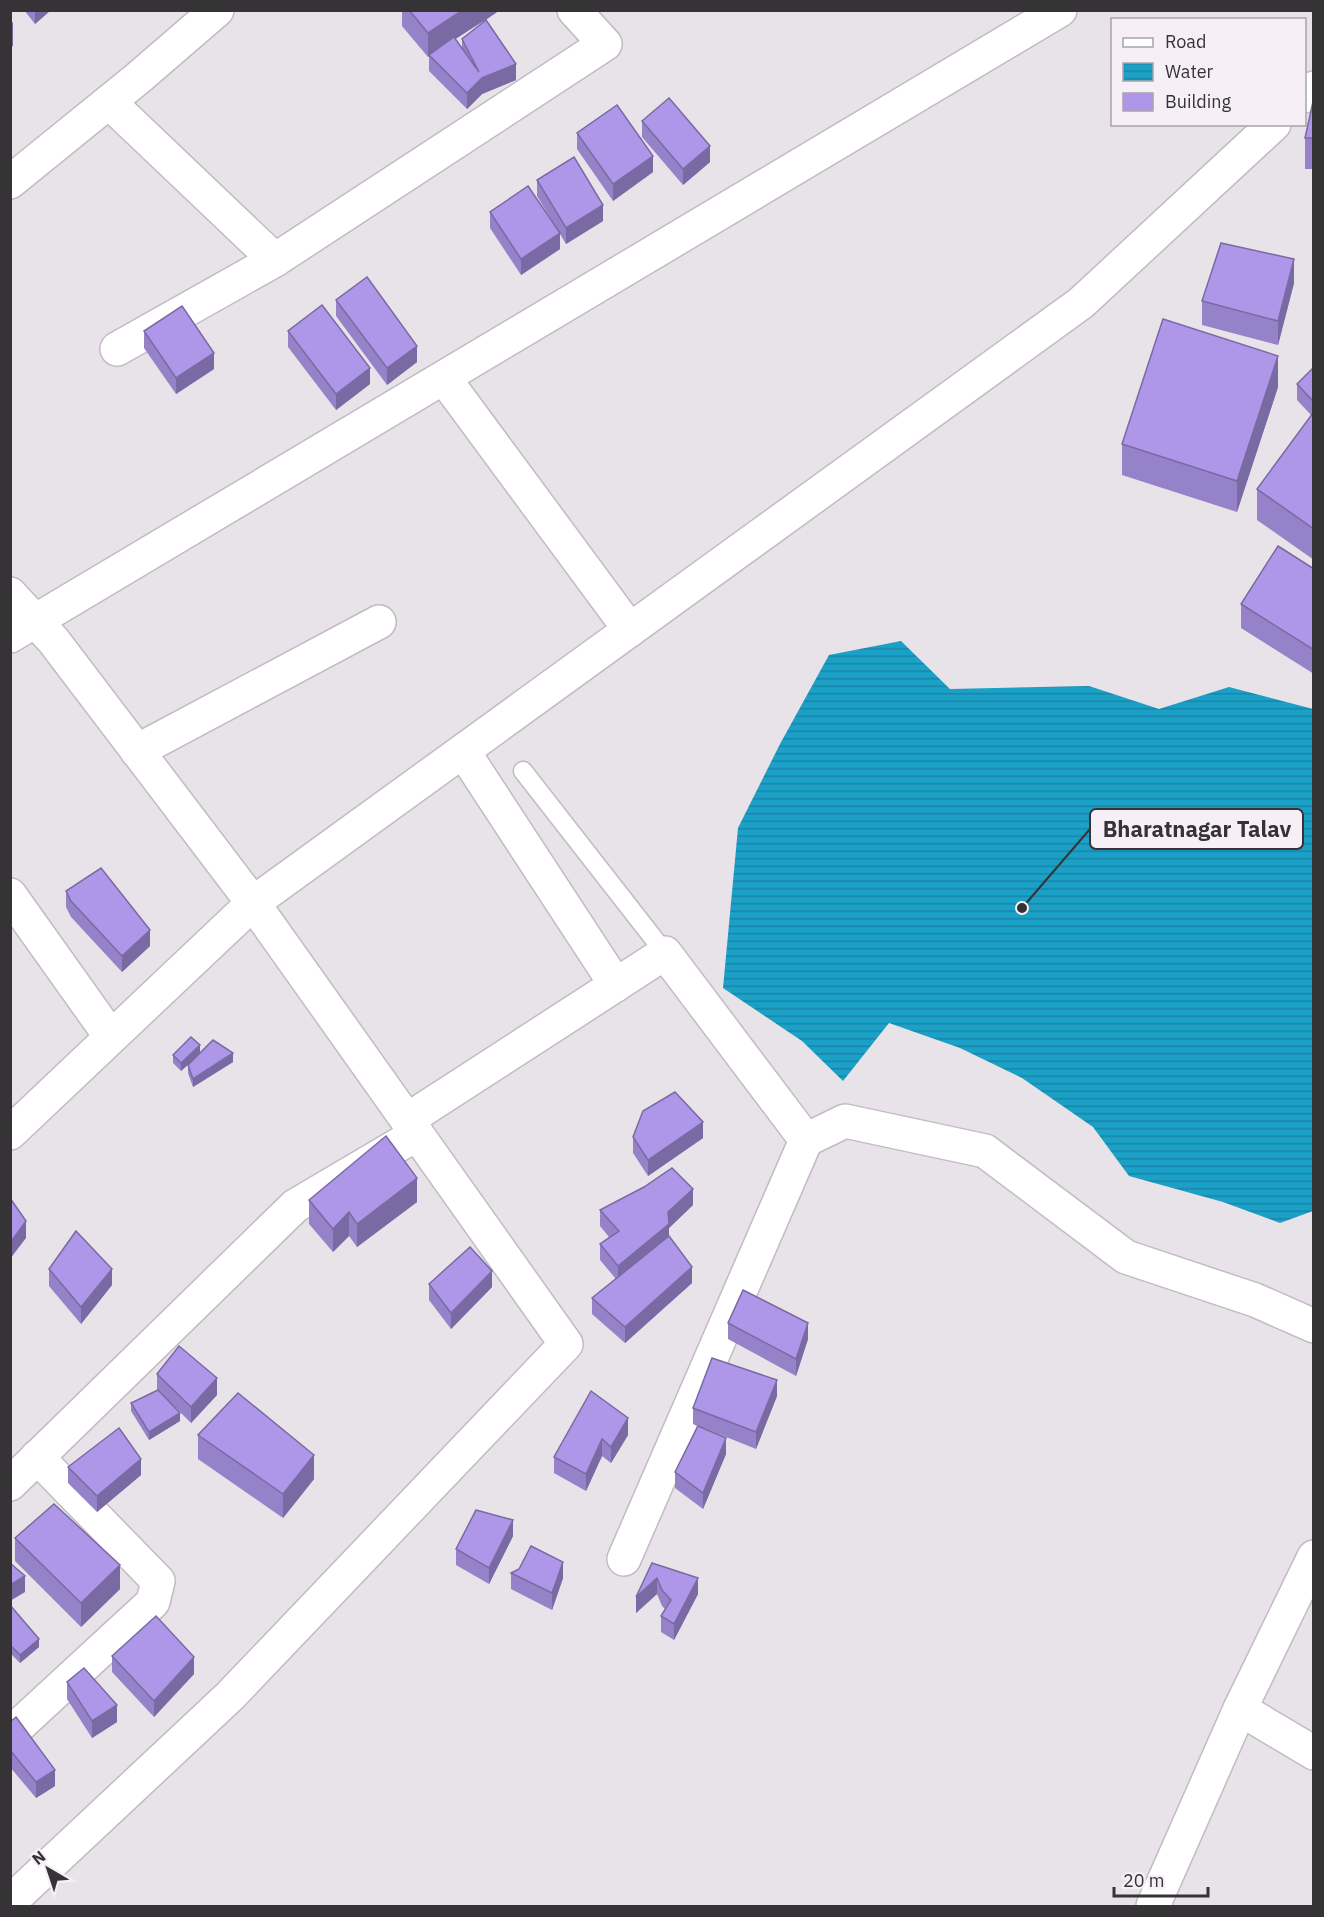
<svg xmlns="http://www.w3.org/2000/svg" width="1324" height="1917" font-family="'IBM Plex Sans',sans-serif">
<defs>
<pattern id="water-rules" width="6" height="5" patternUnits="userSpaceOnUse" patternTransform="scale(1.5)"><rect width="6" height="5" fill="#1ba1c8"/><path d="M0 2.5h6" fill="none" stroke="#1984a3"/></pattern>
</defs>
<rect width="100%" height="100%" fill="#e8e2e9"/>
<polygon fill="url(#water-rules)" points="901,641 950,689 1089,686 1159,709 1229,687 1313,709 1313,1211 1280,1223 1223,1202 1129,1176 1093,1127 1022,1078 960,1048 889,1023 843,1081 802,1041 723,988 738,828 780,744 829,655"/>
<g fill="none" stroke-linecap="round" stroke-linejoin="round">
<defs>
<polyline id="service" points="523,771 665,953"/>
<g id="minor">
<polyline points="1304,96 1314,88"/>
<polyline points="109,102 275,260 605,44 574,10"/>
<polyline points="117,349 275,260"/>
<polyline points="444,378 630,630"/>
<polyline points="10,594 53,640 253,903 566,1344 230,1696 10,1902"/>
<polyline points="10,636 1060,10"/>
<polyline points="137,751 379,622"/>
<polyline points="463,751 616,985"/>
<polyline points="10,895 111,1037"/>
<polyline points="407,1120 665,953 806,1140 624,1559"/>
<polyline points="10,1133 253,903 1081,303 1274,124"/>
<polyline points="806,1140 845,1121 985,1151 1126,1257 1255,1300 1314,1326"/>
<polyline points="10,1484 295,1206 417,1134"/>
<polyline points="1240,1709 1314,1753"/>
<polyline points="10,1734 153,1602 158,1581 37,1457"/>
<polyline points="1153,1906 1240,1709 1314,1557"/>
</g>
<polyline id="tertiary" points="10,182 137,79 217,10"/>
</defs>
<use href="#service" stroke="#c1bcc2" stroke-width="21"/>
<use href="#minor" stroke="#c1bcc2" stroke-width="36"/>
<use href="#tertiary" stroke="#c1bcc2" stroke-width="36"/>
<use href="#service" stroke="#fff" stroke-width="18"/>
<use href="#minor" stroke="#fff" stroke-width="33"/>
<use href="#tertiary" stroke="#fff" stroke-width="33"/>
</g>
<g fill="#9682c8" fill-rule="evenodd">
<polygon points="24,10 51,10 35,24"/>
<path d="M402 10H500L486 20 516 80 482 94 467 109 429 71V56L428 57 402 26ZM485 20 462 39V49L455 39Z"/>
<polygon points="1314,97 1314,169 1305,169 1305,138"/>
<polygon points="642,121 710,162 683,185 642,137"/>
<polygon points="577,133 653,172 613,201 577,149"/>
<polygon points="537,180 603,221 566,244 537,196"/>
<polygon points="490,212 560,249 521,275 490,228"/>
<polygon points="1294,283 1278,345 1202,325 1202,301"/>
<polygon points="336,300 417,362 387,385 336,316"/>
<polygon points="144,331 214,369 176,394 144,348"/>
<polygon points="288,331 370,384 336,410 288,347"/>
<polygon points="1314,367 1314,560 1257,520 1257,489 1311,415 1297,400 1297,384"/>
<polygon points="1278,387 1237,512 1122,475 1122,444"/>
<polygon points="1314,569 1314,674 1241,628 1241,604"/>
<polygon points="66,891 150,946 122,972 71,917 66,907"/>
<polygon points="200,1054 233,1062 193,1087 188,1073 188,1065 198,1055 181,1071 173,1063 173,1055"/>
<polygon points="633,1137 703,1138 648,1176 633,1153"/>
<polygon points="309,1200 417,1202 357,1247 349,1236 333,1252 309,1224"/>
<polygon points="693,1205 669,1228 669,1236 692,1283 625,1343 592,1314 592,1298 616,1279 600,1260 600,1244 609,1237 600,1226 600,1210"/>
<polygon points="49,1269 112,1285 81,1324 49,1286"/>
<polygon points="429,1284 492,1287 451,1329 429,1300"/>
<polygon points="728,1323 808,1339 796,1376 728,1339"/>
<polygon points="157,1374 217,1395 191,1423 175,1407 180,1421 149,1440 131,1411 131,1403 157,1390"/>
<polygon points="591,1391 628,1435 611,1463 602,1456 586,1491 554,1473 554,1457"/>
<polygon points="777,1396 756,1449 704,1428 726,1454 703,1509 675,1488 675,1472 697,1426 693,1424 693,1408"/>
<polygon points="198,1435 314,1479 283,1518 198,1459"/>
<polygon points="68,1467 141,1475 97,1512 68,1483"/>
<polygon points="513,1536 489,1584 456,1565 456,1549"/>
<polygon points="15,1538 120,1589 81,1627 15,1561"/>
<polygon points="652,1563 698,1594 674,1640 661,1632 661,1616 665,1609 662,1606 657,1594 636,1613"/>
<polygon points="511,1573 563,1578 552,1610 511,1589"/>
<polygon points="10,1605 39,1647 20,1663 10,1653"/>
<polygon points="112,1656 194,1674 154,1717 112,1672"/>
<polygon points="67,1682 117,1722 92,1738 67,1699"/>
<polygon points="10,1722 55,1786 36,1798 10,1767"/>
</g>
<g fill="#7a6aa3">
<polygon points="35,10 51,10 35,24"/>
<polygon points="463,10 500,10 428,57 428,33"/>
<polygon points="13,22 13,46 10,48 10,24"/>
<polygon points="516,64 516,80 482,94 467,109 467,93 482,78"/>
<polygon points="710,146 710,162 683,185 683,169"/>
<polygon points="653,156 653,172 613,201 613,184"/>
<polygon points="603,205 603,221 566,244 566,228"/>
<polygon points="560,233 560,249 521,275 521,259"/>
<polygon points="1294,259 1294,283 1278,345 1278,321"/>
<polygon points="417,346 417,362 387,385 387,368"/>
<polygon points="214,353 214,369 176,394 176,378"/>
<polygon points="1278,356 1278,387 1237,512 1237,481"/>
<polygon points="370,368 370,384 336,410 336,394"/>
<polygon points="150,930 150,946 122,972 122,956"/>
<polygon points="200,1045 200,1054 181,1071 181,1063"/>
<polygon points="233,1053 233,1062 193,1087 193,1079"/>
<polygon points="703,1122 703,1138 648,1176 648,1160"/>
<polygon points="417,1178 417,1202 357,1247 357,1224"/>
<polygon points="693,1189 693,1205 669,1228 669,1240 618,1282 618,1266 668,1212"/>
<polygon points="349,1212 349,1236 333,1252 333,1229"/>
<polygon points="26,1221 26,1238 10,1259 10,1243"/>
<polygon points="692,1267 692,1283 625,1343 625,1327"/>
<polygon points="112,1269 112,1285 81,1324 81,1307"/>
<polygon points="492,1271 492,1287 451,1329 451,1313"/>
<polygon points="808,1323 808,1339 796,1376 796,1359"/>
<polygon points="217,1378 217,1395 191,1423 191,1407"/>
<polygon points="777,1380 777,1396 756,1449 756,1432"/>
<polygon points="180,1413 180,1421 149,1440 149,1432"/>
<polygon points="628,1418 628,1435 611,1463 611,1447"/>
<polygon points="726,1438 726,1454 703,1509 703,1493"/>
<polygon points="602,1439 602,1456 586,1491 586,1474"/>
<polygon points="314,1455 314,1479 283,1518 283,1494"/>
<polygon points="141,1459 141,1475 97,1512 97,1496"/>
<polygon points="513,1520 513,1536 489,1584 489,1568"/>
<polygon points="563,1562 563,1578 552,1610 552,1593"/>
<polygon points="120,1565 120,1589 81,1627 81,1603"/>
<polygon points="25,1576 25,1592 10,1601 10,1585"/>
<polygon points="657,1578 657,1594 636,1613 636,1597"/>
<polygon points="698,1578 698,1594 674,1640 674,1624"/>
<polygon points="39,1639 39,1647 20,1663 20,1655"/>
<polygon points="194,1657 194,1674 154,1717 154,1701"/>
<polygon points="117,1705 117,1722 92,1738 92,1721"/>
<polygon points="55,1770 55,1786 36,1798 36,1782"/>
</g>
<g fill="#ae97e9" stroke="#7a6aa3" stroke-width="1.5">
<polygon points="409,10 463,10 428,33"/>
<polygon points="486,20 516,64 482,78 467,93 429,55 454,37 479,72 462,39"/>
<polygon points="1314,97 1314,138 1305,138"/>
<polygon points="669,98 710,146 683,169 642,121"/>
<polygon points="617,105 653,156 613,184 577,133"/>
<polygon points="574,157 603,205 566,228 537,180"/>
<polygon points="528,186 560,233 521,259 490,212"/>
<polygon points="1221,243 1294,259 1278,321 1202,301"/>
<polygon points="367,277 417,346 387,368 336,300"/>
<polygon points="322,305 370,368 336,394 288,331"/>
<polygon points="182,306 214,353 176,378 144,331"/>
<polygon points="1163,319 1278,356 1237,481 1122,444"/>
<polygon points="1314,367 1314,402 1297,384"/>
<polygon points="1313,413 1314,413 1314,529 1257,489"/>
<polygon points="1278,546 1314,569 1314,650 1241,604"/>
<polygon points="101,868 150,930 122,956 71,901 66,891"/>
<polygon points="191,1037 200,1045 181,1063 173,1055"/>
<polygon points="213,1040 233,1053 193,1079 188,1065"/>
<polygon points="675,1092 703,1122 648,1160 633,1137 643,1111"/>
<polygon points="386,1136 417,1178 357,1224 349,1212 333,1229 309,1200"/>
<polygon points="672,1168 693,1189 668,1212 669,1224 618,1266 600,1244 619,1231 600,1210 644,1187"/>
<polygon points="10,1198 26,1221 10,1243"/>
<polygon points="76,1231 112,1269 81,1307 49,1269"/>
<polygon points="669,1236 692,1267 625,1327 592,1298"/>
<polygon points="470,1247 492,1271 451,1313 429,1284"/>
<polygon points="743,1290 808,1323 796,1359 728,1323"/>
<polygon points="179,1346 217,1378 191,1407 157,1374"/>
<polygon points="712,1358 777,1380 756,1432 693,1408"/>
<polygon points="158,1390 180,1413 149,1432 131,1403"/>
<polygon points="591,1391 628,1418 611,1447 602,1439 586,1474 554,1457"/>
<polygon points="238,1393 314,1455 283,1494 198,1435"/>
<polygon points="698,1426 726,1438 703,1493 675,1472"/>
<polygon points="119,1428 141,1459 97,1496 68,1467"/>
<polygon points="54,1504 120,1565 81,1603 15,1538"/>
<polygon points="476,1510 513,1520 489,1568 456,1549"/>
<polygon points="531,1546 563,1562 552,1593 511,1573 519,1569"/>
<polygon points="10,1563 25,1576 10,1585"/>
<polygon points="652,1563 698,1578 674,1624 661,1616 671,1600 662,1590 657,1578 636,1597"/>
<polygon points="10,1605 39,1639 20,1655 10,1645"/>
<polygon points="156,1616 194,1657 154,1701 112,1656"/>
<polygon points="84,1668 117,1705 92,1721 67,1682"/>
<polygon points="16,1717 55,1770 36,1782 10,1750 10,1722"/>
</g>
<path fill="none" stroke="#353335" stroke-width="2" d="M1022 908L1090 829"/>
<circle fill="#353335" stroke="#f6f0f6" stroke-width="2" cx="1022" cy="908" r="6"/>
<rect fill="#f6f0f6" stroke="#353335" stroke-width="2" x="1090" y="809" width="213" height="40" rx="6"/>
<g font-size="22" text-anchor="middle" font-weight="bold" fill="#353335">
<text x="1197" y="837">Bharatnagar Talav</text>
</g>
<rect width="1324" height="1917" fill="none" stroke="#353335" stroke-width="24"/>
<rect x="1111" y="18" width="195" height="108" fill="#f6f0f6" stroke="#a9a4a9" stroke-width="1.5"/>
<rect x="1123" y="38" width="30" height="9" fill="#ffffff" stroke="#a9a4a9" stroke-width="1.5"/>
<text x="1165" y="48" font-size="18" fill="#353335">Road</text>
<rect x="1123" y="63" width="30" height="18" fill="url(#water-rules)" stroke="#a9a4a9" stroke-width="1.5"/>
<text x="1165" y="78" font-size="18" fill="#353335">Water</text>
<rect x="1123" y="93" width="30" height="18" fill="#ae97e9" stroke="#a9a4a9" stroke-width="1.5"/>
<text x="1165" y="108" font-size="18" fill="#353335">Building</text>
<g transform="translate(48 1869) rotate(321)" stroke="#f6f0f6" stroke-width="4.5" paint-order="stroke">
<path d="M0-4.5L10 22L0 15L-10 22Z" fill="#353335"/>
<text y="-9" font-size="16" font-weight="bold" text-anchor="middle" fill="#353335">N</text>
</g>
<path d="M1114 1887v9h94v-9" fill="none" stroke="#353335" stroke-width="3"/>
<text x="1123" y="1887" font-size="18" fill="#353335" stroke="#f6f0f6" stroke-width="4.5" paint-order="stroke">20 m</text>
</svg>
